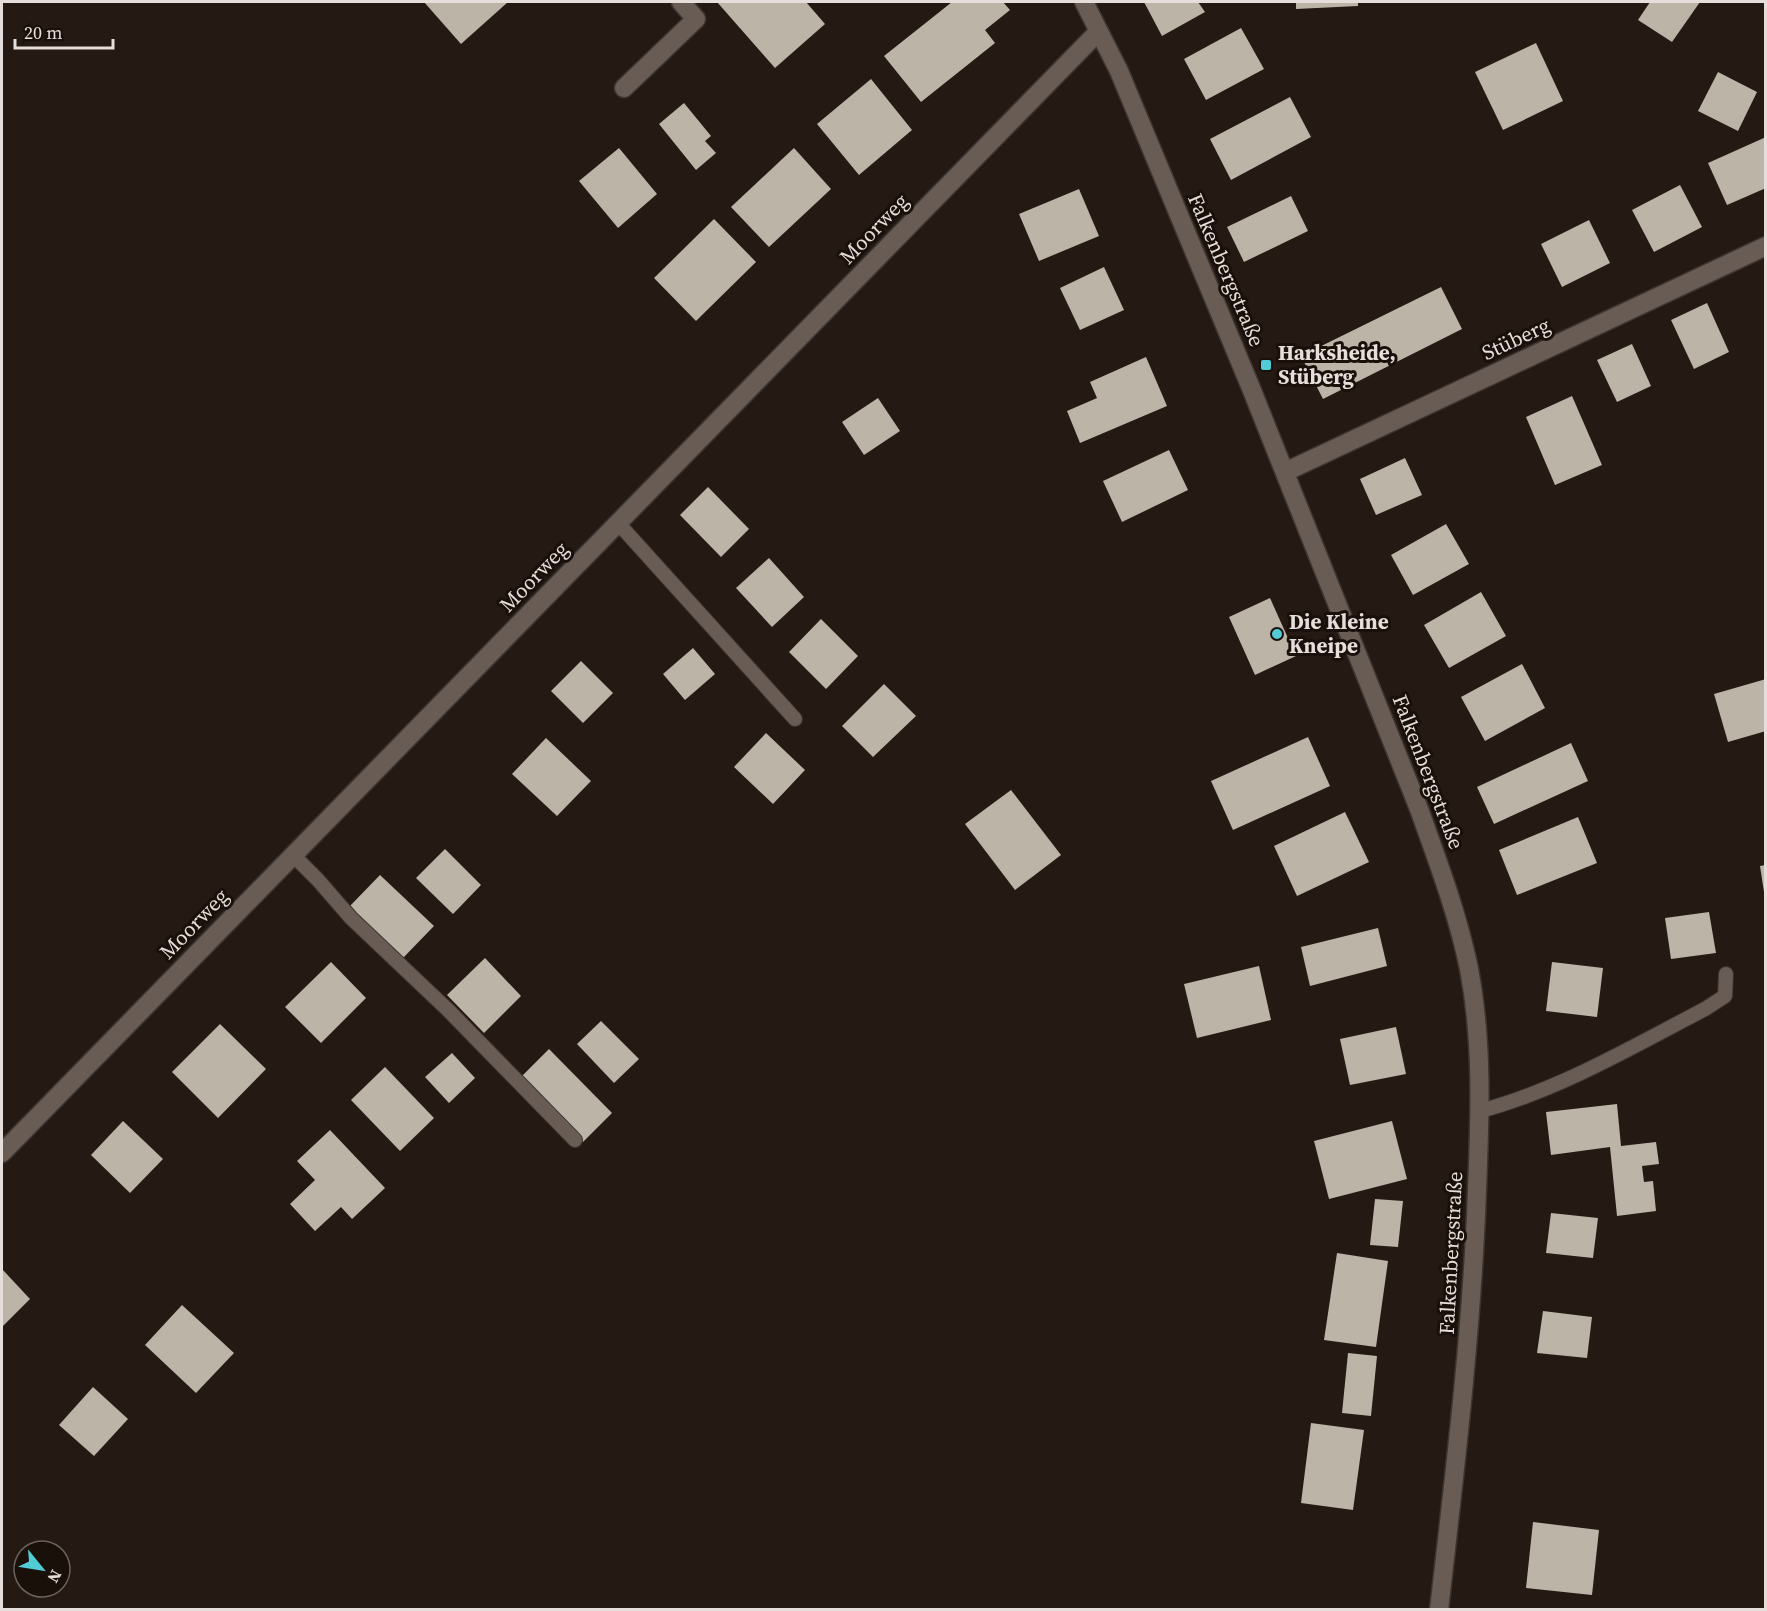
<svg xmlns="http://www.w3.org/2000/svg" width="1767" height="1611" font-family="'Source Serif 4',serif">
<rect width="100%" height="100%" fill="#241913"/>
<g fill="#bcb4a7">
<polygon points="424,2 508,2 461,44"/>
<polygon points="717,2 806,2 825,24 775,68"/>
<polygon points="952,2 1003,2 1010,10 985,30 995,43 921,102 884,56"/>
<polygon points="1144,2 1198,2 1205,12 1162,36"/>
<polygon points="1296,2 1358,2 1358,6 1296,9"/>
<polygon points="1650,2 1700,2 1672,42 1638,20"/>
<polygon points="1241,28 1264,69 1206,100 1184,59"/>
<polygon points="1536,43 1563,101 1503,130 1475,72"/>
<polygon points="1718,72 1757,92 1738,131 1698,111"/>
<polygon points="871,79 912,130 859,175 817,124"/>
<polygon points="1290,97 1311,137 1231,180 1210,139"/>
<polygon points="684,103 711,136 705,141 716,153 696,170 659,124"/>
<polygon points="1766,137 1766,188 1727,205 1708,163"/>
<polygon points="619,148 657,194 618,228 579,181"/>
<polygon points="794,148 831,189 769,247 731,207"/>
<polygon points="1680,185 1702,227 1654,252 1632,210"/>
<polygon points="1079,189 1099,236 1039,261 1019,214"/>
<polygon points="1291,196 1308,231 1244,262 1227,227"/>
<polygon points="714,219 756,262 696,321 654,278"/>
<polygon points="1589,220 1610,263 1562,287 1541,244"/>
<polygon points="1104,267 1124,310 1080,330 1060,288"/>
<polygon points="1441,287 1462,329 1323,399 1301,356"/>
<polygon points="1707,303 1729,352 1694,369 1671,320"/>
<polygon points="1632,344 1651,386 1617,402 1597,360"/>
<polygon points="1146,357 1167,406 1080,443 1067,411 1097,398 1090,382"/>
<polygon points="1572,396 1602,465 1555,485 1526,417"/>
<polygon points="878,398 900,431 864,455 842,422"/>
<polygon points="1169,450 1188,490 1122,522 1103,481"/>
<polygon points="1405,458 1422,495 1376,515 1360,479"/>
<polygon points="708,487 749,529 721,557 680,515"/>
<polygon points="1446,524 1469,564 1413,595 1391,555"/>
<polygon points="769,558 804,597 772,627 736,588"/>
<polygon points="1481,592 1506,636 1449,668 1424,625"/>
<polygon points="1270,598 1296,656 1255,675 1229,617"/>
<polygon points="821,619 858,656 826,689 789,652"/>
<polygon points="693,648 715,674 685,700 663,674"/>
<polygon points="581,661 613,693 583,723 551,691"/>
<polygon points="1522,664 1545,708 1485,741 1461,697"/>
<polygon points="1766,679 1766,731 1728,742 1714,694"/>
<polygon points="884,684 916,716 873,757 842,726"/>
<polygon points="766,733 805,770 773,804 734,767"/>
<polygon points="1308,737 1330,786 1233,830 1211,781"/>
<polygon points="546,738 591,781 557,816 512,774"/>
<polygon points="1571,743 1588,781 1494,824 1477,787"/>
<polygon points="1011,790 1061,855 1015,890 965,824"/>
<polygon points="1345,812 1369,862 1297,896 1274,846"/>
<polygon points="1578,817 1597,863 1517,895 1499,850"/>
<polygon points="445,849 481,885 453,914 416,878"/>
<polygon points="1766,865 1766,892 1764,892 1760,866"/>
<polygon points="380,875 434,926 402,959 348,908"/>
<polygon points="1709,912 1716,953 1671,959 1665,918"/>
<polygon points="1378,928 1387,966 1310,986 1301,947"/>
<polygon points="485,958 521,996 484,1033 447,995"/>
<polygon points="331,962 366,998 321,1043 285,1007"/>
<polygon points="1552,962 1603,968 1597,1017 1546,1011"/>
<polygon points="1259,966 1271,1020 1197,1038 1184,984"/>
<polygon points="601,1021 639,1059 614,1083 577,1044"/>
<polygon points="220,1024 266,1069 218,1118 172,1072"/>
<polygon points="1396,1027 1406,1074 1350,1085 1340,1039"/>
<polygon points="549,1049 612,1113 583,1142 520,1078"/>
<polygon points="452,1053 475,1078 449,1103 425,1077"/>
<polygon points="385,1067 434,1118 400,1151 351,1100"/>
<polygon points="1617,1104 1621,1146 1656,1142 1659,1164 1642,1166 1644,1182 1653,1181 1656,1211 1617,1216 1610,1147 1551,1155 1546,1112"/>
<polygon points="123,1121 163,1159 130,1193 91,1155"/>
<polygon points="1392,1121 1407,1179 1329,1199 1314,1141"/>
<polygon points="330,1130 385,1188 352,1219 341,1207 315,1231 290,1204 315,1180 297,1161"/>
<polygon points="1375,1199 1403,1201 1398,1247 1370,1245"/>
<polygon points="1551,1213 1598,1218 1593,1258 1546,1253"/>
<polygon points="1337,1253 1388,1261 1376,1347 1324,1340"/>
<polygon points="2,1269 30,1299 2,1327"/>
<polygon points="182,1305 234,1353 196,1393 145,1345"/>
<polygon points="1543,1311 1592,1317 1587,1358 1537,1353"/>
<polygon points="1348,1353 1377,1356 1371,1416 1342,1413"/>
<polygon points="93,1387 128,1419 94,1456 59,1425"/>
<polygon points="1311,1423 1364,1430 1353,1510 1301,1503"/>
<polygon points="1533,1522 1599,1530 1592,1595 1526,1588"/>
</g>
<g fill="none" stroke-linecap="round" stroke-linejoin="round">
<defs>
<g id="lane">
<polyline points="618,523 795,719"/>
<polyline points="293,855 318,880 351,918 448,1010 575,1140"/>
<path d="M1480 1111C1559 1090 1632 1047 1705 1009L1725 996 1726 974"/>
</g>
<g id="street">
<path d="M1084 2 1119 71 1251 388 1419 809C1438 862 1458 915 1469 969 1483 1042 1480 1117 1477 1190 1472 1331 1455 1470 1439 1610"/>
<polyline points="624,88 696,19 681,2"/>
<polyline points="1285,472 1766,246"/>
<polyline points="2,1153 1098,32"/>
</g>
</defs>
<use href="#lane" stroke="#3d3532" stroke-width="16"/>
<use href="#street" stroke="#3d3532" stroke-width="21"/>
<use href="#lane" stroke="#695c54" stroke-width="14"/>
<use href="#street" stroke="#695c54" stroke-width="18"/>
</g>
<g fill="#51ccd5" stroke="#1a100a" stroke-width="2">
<rect x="1260" y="359" width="12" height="12" rx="3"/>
<circle cx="1277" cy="634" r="6"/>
</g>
<g text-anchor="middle" stroke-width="6" stroke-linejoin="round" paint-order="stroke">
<g font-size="21" fill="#e6deda" stroke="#1a100a">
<text transform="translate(874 229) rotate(-46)" y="7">Moorweg</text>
<text transform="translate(1226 270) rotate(67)" y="7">Falkenbergstraße</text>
<text transform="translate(1516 339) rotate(-25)" y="7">Stüberg</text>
<text transform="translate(534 577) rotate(-46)" y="7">Moorweg</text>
<text transform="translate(1428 772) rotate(69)" y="7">Falkenbergstraße</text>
<text transform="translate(194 924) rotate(-46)" y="7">Moorweg</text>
<text transform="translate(1451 1253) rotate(-87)" y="7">Falkenbergstraße</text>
</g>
<g font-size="21" font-weight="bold" fill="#e6deda" stroke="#1a100a" text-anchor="start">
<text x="1278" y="360">Harksheide,<tspan x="1278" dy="24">Stüberg</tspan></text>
<text x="1289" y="629">Die Kleine<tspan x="1289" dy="24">Kneipe</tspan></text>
</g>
</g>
<rect width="1767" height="1611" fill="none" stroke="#e6deda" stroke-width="6"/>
<g transform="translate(42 1569) rotate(120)"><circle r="28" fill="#1a100a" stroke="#6c625d" stroke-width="1.5"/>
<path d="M0-4.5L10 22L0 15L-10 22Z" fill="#51ccd5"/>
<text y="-9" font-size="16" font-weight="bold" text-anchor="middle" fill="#e6deda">N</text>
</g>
<path d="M15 39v9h98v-9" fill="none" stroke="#e6deda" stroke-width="3"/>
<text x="24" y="39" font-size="18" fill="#e6deda" stroke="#1a100a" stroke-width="4.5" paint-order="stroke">20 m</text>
</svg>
